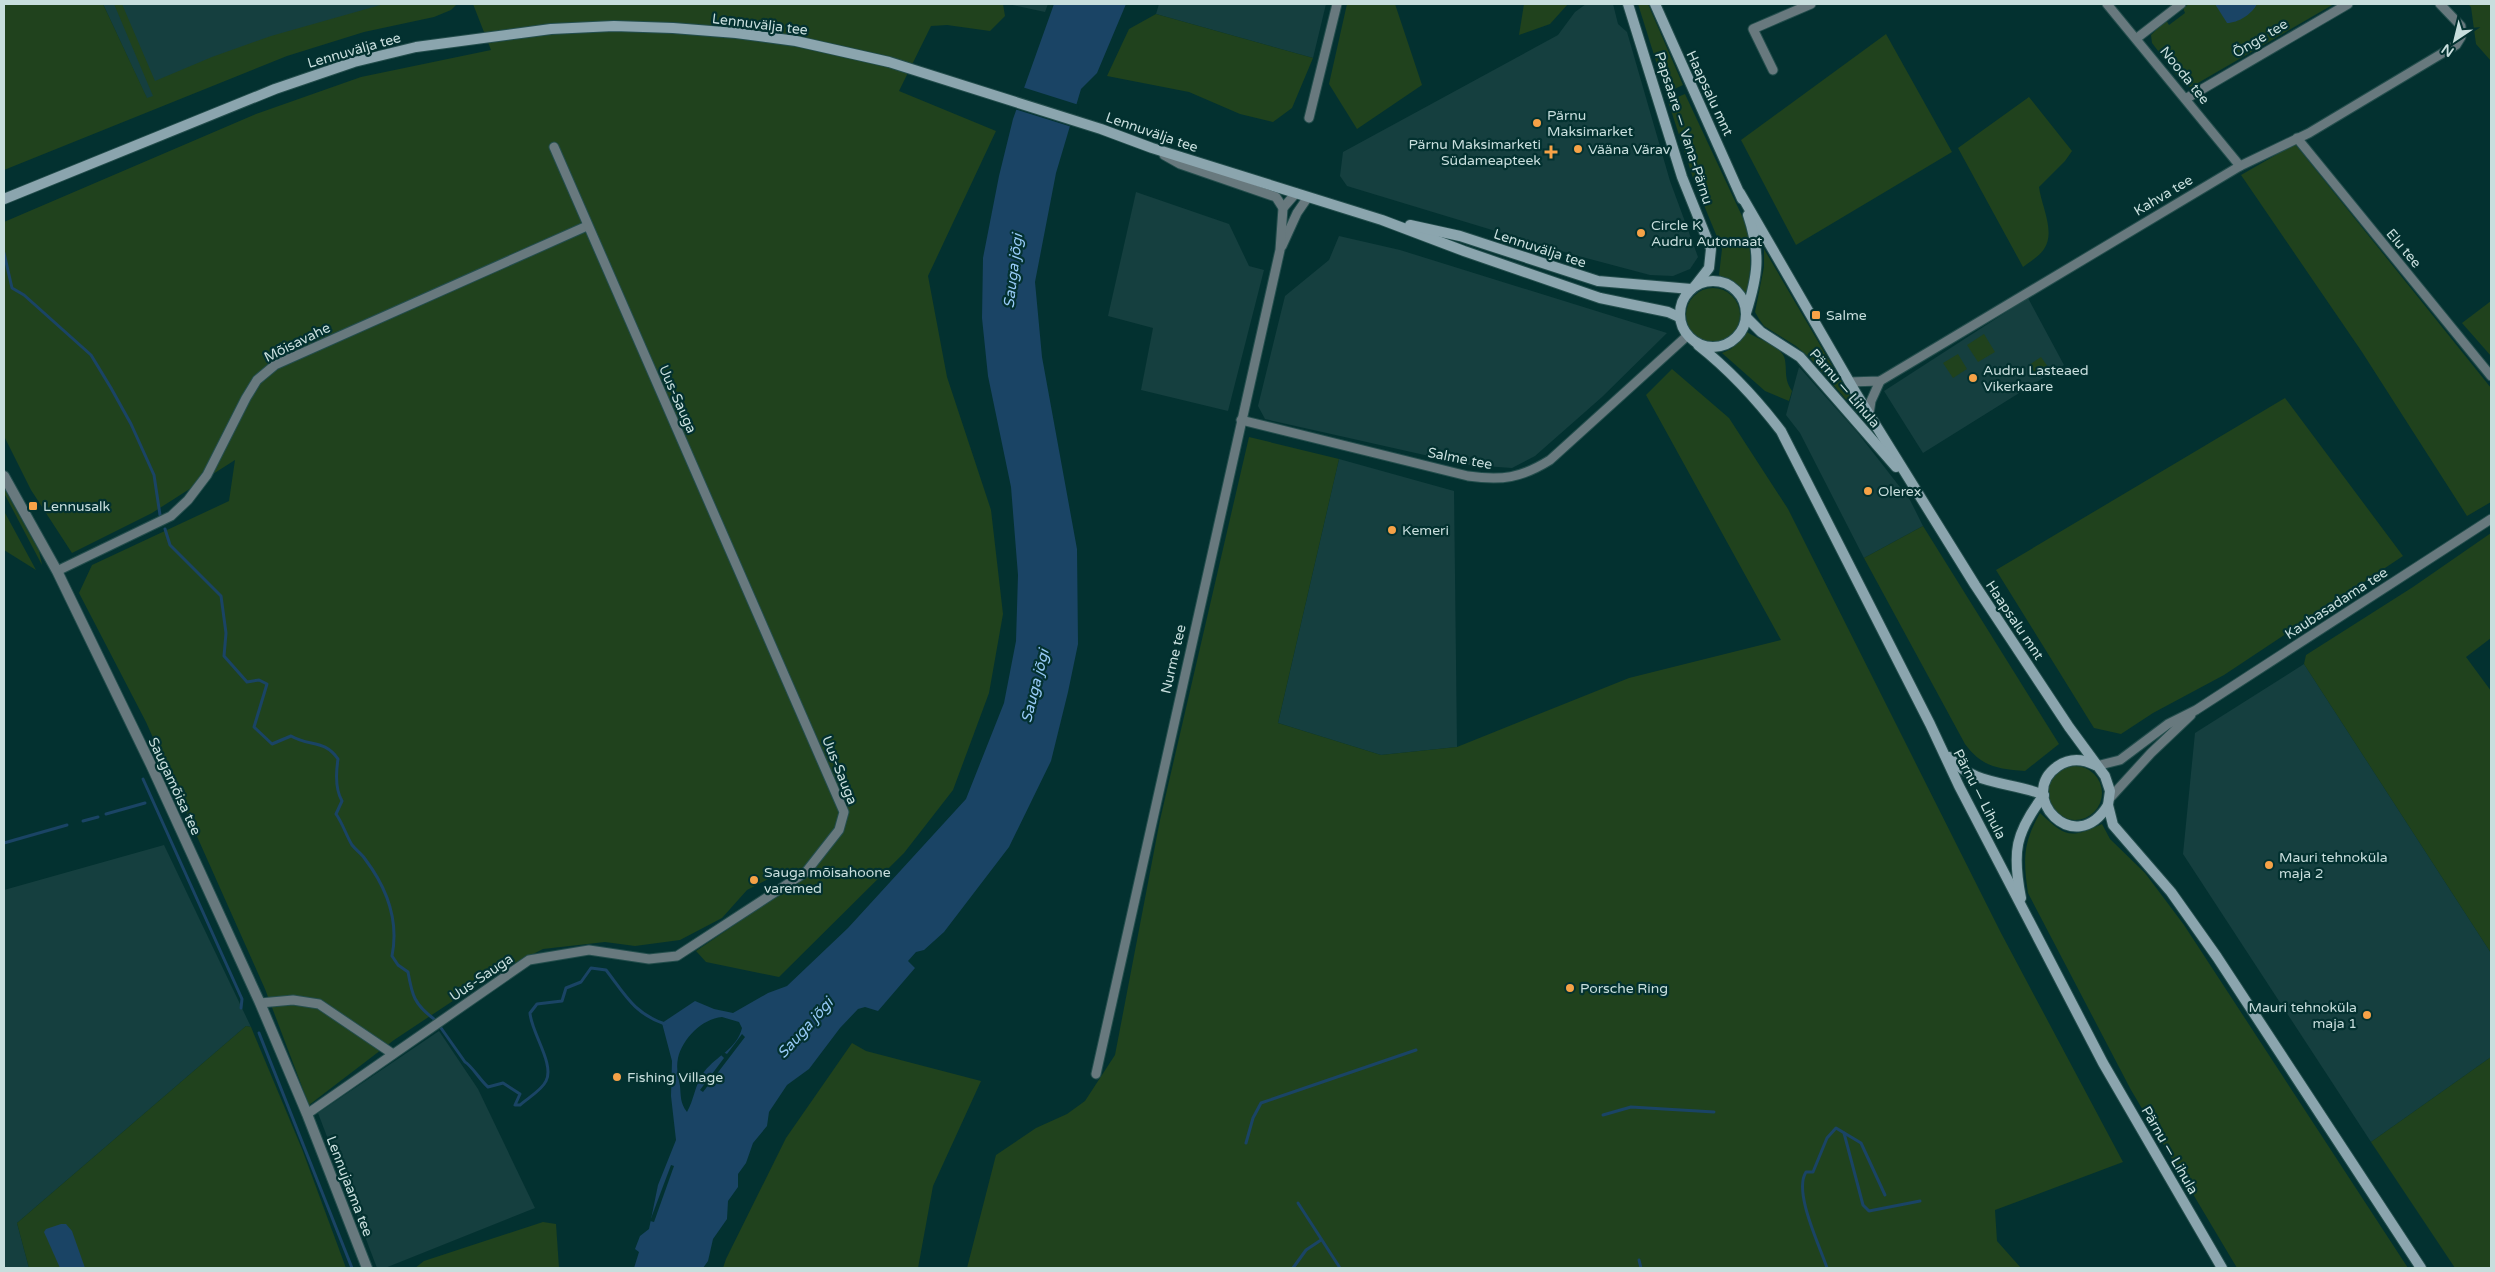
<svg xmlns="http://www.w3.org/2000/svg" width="2495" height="1272" font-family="'Varela Round',sans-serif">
<rect width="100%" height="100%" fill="#033130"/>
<g fill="#153f3f">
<polygon points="103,4 441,4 308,40 147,99"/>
<polygon points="1008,4 1048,4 1045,12"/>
<polygon points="1159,4 1326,4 1313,58 1156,14"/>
<polygon points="1586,4 1613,4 1618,24 1627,32 1670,181 1698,257 1690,269 1673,276 1650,275 1571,254 1347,186 1340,176 1343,152 1558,35 1575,12"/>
<polygon points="1136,192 1229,224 1249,266 1264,270 1228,411 1141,390 1153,328 1108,316"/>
<polygon points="1339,236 1400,250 1667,333 1602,397 1535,456 1512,468 1469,465 1265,419 1258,406 1285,296 1329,260"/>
<polygon points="2028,298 2064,365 1923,453 1884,391"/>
<polygon points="1799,367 1857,432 1910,500 1923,526 1864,558 1800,433 1786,415"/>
<polygon points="1339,459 1454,491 1457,747 1381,755 1278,723"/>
<polygon points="2304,664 2491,953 2491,1057 2371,1142 2183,854 2195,733"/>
<polygon points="164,845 251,1027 246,1026 17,1223 29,1268 4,1268 4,890"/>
<polygon points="439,1031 478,1089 535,1208 385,1268 377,1268 318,1113"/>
</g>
<g fill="#20421d">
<polygon points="4,4 103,4 147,98 153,96 114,4 122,4 155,81 212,57 271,36 384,4 457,4 451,10 434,17 364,32 287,56 4,170"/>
<polygon points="473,4 1003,4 1005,16 990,31 947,25 931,26 899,91 996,131 928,276 947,377 991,510 1003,614 989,693 953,790 904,853 779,977 706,962 696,951 796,883 780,873 747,890 722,918 680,940 635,946 605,942 543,949 492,975 394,1040 309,1105 265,989 146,722 79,593 92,565 229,501 235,460 152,513 72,553 31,490 4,436 4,222 256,114 361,77 491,50"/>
<polygon points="1347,4 1395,4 1422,85 1357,129 1329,84"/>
<polygon points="1524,4 1568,4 1550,24 1519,35"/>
<polygon points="1638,4 1648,4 1683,85 1666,93"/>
<polygon points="2189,4 2334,4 2191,87 2185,86 2152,43 2151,35 2166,20 2169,25 2185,13 2183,8"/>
<polygon points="2468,4 2491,4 2491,61 2476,44 2471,7"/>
<polygon points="1156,14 1313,58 1292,108 1273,122 1240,114 1189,92 1107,76 1129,29"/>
<polygon points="1886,34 1952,152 1796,245 1741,140"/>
<path d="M1685 94 1742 216C1752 243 1752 266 1747 295L1739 286 1719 275 1722 249 1694 181 1668 101Z"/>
<path d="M2029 97 2072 151 2065 161 2039 187C2041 205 2056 232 2044 249 2040 256 2029 262 2023 267L1958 148Z"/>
<polygon points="2295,144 2491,388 2491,502 2467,516 2362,352 2241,175"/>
<polygon points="1764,249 1864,420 1809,357 1796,346 1764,326 1759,319 1755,312 1764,267"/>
<circle cx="1713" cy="315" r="27"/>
<polygon points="2491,301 2491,356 2462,323"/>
<path d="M1747 332C1757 339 1783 346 1785 360 1787 373 1784 379 1792 391L1789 401 1765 391 1722 353 1731 349Z"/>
<polygon points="1984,334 1995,352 1978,362 1967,345"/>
<polygon points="1958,354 1967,369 1953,378 1943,363"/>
<polygon points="2041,357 2048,367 2036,374 2029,365"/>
<polygon points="1672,369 1729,418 1788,509 2001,933 2123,1162 1995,1210 1997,1241 2021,1268 967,1268 996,1155 1036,1128 1067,1114 1085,1101 1115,1055 1160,820 1249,437 1339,459 1278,723 1381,755 1457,747 1629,678 1781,640 1646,395"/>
<polygon points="2285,398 2403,556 2224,675 2153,713 2121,734 2094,728 1996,570"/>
<polygon points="4,488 39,551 42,565 4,493"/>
<polygon points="4,511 36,570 4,550"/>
<path d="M1923 526 2059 744 2025 771C1998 769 1982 767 1965 744L1864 558Z"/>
<polygon points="2491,533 2491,638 2466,657 2491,691 2491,953 2304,664 2306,655 2413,587"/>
<circle cx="2075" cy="793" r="27"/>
<path d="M2040 813C2066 837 2069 839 2102 824L2110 839 2145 873 2184 925 2408 1268H2237L2131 1090 2028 893C2023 859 2023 843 2040 813Z"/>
<polygon points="246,1026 251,1027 302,1149 346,1268 29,1268 17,1223"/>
<polygon points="852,1043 866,1051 981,1081 933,1186 918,1268 723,1268 726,1259 786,1138"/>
<polygon points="2491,1057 2491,1268 2455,1268 2371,1142"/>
<polygon points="543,1222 556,1224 559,1268 415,1268 424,1261"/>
</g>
<g fill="#1a4465" fill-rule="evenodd">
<path d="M1054 4H1126L1097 73 1081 89 1056 173 1035 282 1042 357 1077 549 1078 644 1068 692 1051 761 1009 847 944 932 924 950 916 952 908 961 915 968 878 1011 865 1007 858 1009 840 1028 809 1069 787 1085 769 1112 767 1126 753 1143 746 1163 738 1174V1187L728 1201 727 1219 713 1239 708 1261 703 1268H634L639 1252 635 1249 640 1236 649 1229 658 1185 676 1140 671 1096 672 1061 662 1023 695 1001 714 1009 733 1013 768 993 787 986 848 928 966 799 1004 703 1016 641 1018 575 1011 487 988 376 982 318 983 258 999 176 1013 119ZM722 1017 739 1022 742 1028C737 1049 716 1056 704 1072 695 1084 694 1100 687 1112 680 1103 681 1096 680 1086 678 1076 676 1068 678 1058 683 1038 702 1019 722 1017Z"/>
<path d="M2215 4H2257C2252 14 2238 23 2227 23Z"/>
<polygon points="61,1224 66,1224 72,1231 85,1268 60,1268 44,1232 46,1229"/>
</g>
<g fill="#033130">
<polygon points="1022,87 1079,105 1072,127 1014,109"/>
<polygon points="742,1034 745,1037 703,1092 700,1090 724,1058 720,1054 723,1052 727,1054"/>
<polygon points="671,1165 674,1166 654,1222 650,1221"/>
</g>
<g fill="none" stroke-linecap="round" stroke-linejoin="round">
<g stroke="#1a4465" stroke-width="3">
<polyline points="4,253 12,288 24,295 91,355 111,388 131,424 154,475 160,515"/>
<path d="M165 529 170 545 221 596 226 633 224 656 247 682 259 680 267 684 254 727 272 744 291 736C310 747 324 739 338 759 336 772 335 789 342 801L336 814C343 824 346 835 352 845 356 850 362 854 365 859 387 888 399 921 392 956L398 965 408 972C412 995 414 1004 434 1019"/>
<polyline points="143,779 242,999 241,1008"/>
<polyline points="106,814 145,803"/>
<polyline points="83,821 98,817"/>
<polyline points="4,843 67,825"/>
<path d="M441 1028 465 1062C471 1065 480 1080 488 1087L503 1083 520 1094 515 1105H520C528 1098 542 1090 546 1081 555 1064 531 1032 530 1013L537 1004 562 1001 566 988 581 982 591 968 606 970C624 993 634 1014 665 1024"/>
<polyline points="259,1033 352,1268"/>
<polyline points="1603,1115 1631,1107 1714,1112"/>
<polyline points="1844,1133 1863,1205 1869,1211 1920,1201"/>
<polyline points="1246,1143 1253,1118 1261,1103 1416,1050"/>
<polyline points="1298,1203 1340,1268"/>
<polyline points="1639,1260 1641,1268"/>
<polyline points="1293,1268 1306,1250 1321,1240"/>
<path d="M1827 1268C1820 1246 1793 1192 1806 1172H1813L1827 1138 1836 1128 1861 1143 1885 1195"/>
</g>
<defs>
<g id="minor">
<polyline points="2107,4 2240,166"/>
<polyline points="2137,38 2181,4"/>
<polyline points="1773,70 1753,29 1811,4"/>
<polyline points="2187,98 2348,4"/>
<polyline points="1309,118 1337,4"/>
<polyline points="2297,138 2491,376"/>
<polyline points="1283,208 1296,193"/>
<polyline points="1282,246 1297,213 1308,197"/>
<polyline points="1849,382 1880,381 2240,166 2309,133 2456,45 2461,37 2461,26 2440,4"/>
<polyline points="1869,414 1871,401 1880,381"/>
<path d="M1241 420 1468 476C1502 481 1521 478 1550 460L1687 336"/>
<polyline points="57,571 171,516 188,500 207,475 246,398 257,380 275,365 587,226"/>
<polyline points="2096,766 2120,760 2168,724 2196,710 2491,519"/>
<polyline points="2110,798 2151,753 2191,715"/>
<polyline points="260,1003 293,1000 319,1004 393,1054"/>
<polyline points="1096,1074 1280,250 1283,208 1276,197 1180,164 1164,155"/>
<polyline points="307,1114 529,960 589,950 649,959 677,956 806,872 839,830 844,812 554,147"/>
</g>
<polyline id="tertiary" points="4,476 57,571 151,765 260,1003 307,1114 367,1268"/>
<g id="secondary">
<polyline points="1628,4 1682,177 1711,249 1709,268 1695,286"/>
<polyline points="1655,4 1742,199"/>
<polyline points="1740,193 1857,395 1975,585 2069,727 2105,776 2110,791 2108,805 2113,825 2171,892 2217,957 2421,1268"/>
<polyline points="4,199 275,89 354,62 416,47 551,29 614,26 673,28 736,33 796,41 889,62 1101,129 1152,148 1382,220 1464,251 1600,298 1668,312 1679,317"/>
<polyline points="1410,225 1460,236 1598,281 1691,289"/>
<circle cx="1713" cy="314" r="33"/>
<path d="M1746 313C1758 275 1761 254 1748 215"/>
<polyline points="1746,317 1761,332 1800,357 1896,467"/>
<path d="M1698 345C1731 371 1755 397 1781 431L1930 724 1959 786 2103 1063 2222 1268"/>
<path d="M1949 757C1974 786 2010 781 2044 795 2015 833 2012 852 2021 898"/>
<path d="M2095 765C2083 759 2070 758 2058 766 2015 795 2075 860 2108 805"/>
</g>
</defs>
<use href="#minor" stroke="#234d4c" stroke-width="11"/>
<use href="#tertiary" stroke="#234d4c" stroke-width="12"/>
<use href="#secondary" stroke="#234d4c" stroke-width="12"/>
<use href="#minor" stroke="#68797e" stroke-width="9"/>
<use href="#tertiary" stroke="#68797e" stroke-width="10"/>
<use href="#secondary" stroke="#8ba5ae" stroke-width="10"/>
</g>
<g fill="#f6a247" stroke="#033130" stroke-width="2">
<circle cx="1537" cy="123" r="5"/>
<circle cx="1578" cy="149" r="5"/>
<path d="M1548.5 144.5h5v5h5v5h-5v5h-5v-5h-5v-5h5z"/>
<circle cx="1641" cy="233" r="5"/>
<rect x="1811" y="310" width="10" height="10" rx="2.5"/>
<circle cx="1973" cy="378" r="5"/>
<circle cx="1868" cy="491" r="5"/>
<rect x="28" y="501" width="10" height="10" rx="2.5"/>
<circle cx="1392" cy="530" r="5"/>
<circle cx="2269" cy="865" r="5"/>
<circle cx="754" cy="880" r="5"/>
<circle cx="1570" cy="988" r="5"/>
<circle cx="2367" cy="1015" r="5"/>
<circle cx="617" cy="1077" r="5"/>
</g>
<g text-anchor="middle" stroke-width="4.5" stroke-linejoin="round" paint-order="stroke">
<g font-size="14" fill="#c8dedd" stroke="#033130">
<text transform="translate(760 24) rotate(7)" y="5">Lennuvälja tee</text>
<text transform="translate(2260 38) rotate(-31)" y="5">Õnge tee</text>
<text transform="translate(354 50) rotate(-16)" y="5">Lennuvälja tee</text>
<text transform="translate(2185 75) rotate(51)" y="5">Nooda tee</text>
<text transform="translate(1710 93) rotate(65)" y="5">Haapsalu mnt</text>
<text transform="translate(1684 128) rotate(72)" y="5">Papsaare — Vana-Pärnu</text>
<text transform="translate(1152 132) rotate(19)" y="5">Lennuvälja tee</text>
<text transform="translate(2163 195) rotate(-31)" y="5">Kahva tee</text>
<text transform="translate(1540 248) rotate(18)" y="5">Lennuvälja tee</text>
<text transform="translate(2404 248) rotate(50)" y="5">Elu tee</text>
<text transform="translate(297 342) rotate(-26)" y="5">Mõisavahe</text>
<text transform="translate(1845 388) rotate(49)" y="5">Pärnu — Lihula</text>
<text transform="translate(678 399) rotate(66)" y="5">Uus-Sauga</text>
<text transform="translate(1460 458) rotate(11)" y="5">Salme tee</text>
<text transform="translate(2336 603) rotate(-33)" y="5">Kaubasadama tee</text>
<text transform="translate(2015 620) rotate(56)" y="5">Haapsalu mnt</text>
<text transform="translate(1173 659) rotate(-77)" y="5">Nurme tee</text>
<text transform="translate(840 770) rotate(68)" y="5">Uus-Sauga</text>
<text transform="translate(175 786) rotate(65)" y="5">Saugamõisa tee</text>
<text transform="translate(1980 794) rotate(63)" y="5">Pärnu — Lihula</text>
<text transform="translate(481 977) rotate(-34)" y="5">Uus-Sauga</text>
<text transform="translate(2170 1150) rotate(60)" y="5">Pärnu — Lihula</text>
<text transform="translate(350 1186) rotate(69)" y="5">Lennujaama tee</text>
</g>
<g font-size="14" fill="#c8dedd" stroke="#033130" text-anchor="start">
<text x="1547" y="120">Pärnu<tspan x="1547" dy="16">Maksimarket</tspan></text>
<text x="1541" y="149" text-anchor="end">Pärnu Maksimarketi<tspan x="1541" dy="16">Südameapteek</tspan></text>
<text x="1588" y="154">Vääna Värav</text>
<text x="1651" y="230">Circle K<tspan x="1651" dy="16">Audru Automaat</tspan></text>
<text x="1826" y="320">Salme</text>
<text x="1983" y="375">Audru Lasteaed<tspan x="1983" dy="16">Vikerkaare</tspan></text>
<text x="1878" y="496">Olerex</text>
<text x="43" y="511">Lennusalk</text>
<text x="1402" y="535">Kemeri</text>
<text x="2279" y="862">Mauri tehnoküla<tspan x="2279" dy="16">maja 2</tspan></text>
<text x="764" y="877">Sauga mõisahoone<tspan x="764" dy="16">varemed</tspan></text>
<text x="1580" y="993">Porsche Ring</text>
<text x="2357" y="1012" text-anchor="end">Mauri tehnoküla<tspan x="2357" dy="16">maja 1</tspan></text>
<text x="627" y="1082">Fishing Village</text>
</g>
<g font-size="15" font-style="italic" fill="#97caf6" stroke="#033130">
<text transform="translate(1013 271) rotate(-83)" y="5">Sauga jõgi</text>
<text transform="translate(1035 686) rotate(-76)" y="5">Sauga jõgi</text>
<text transform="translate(805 1028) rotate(-48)" y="5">Sauga jõgi</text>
</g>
</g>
<rect width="2495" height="1272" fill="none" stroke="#c8dedd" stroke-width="10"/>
<g transform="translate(2455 40) rotate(215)" stroke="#033130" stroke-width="4" paint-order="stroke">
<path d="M0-4L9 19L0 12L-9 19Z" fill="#c8dedd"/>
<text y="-8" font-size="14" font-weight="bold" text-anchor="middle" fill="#c8dedd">N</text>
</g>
</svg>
